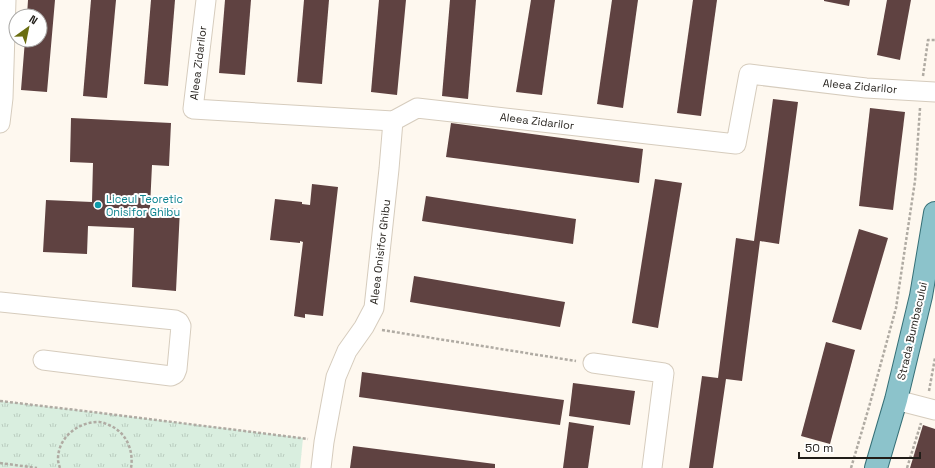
<svg xmlns="http://www.w3.org/2000/svg" width="935" height="468" font-family="'Space Grotesk',sans-serif">
<defs>
<pattern id="grass-tufts" width="24" height="20" patternUnits="userSpaceOnUse"><rect width="24" height="20" fill="#d9eedf"/><path d="M3 7l-1-3M5 7V3M7 7l1-3M15 17l-1-3M17 17v-4M19 17l1-3" fill="none" stroke="#baccbf"/></pattern>
</defs>
<rect width="100%" height="100%" fill="#fef8ef"/>
<polygon fill="url(#grass-tufts)" points="0,401 101,413 303,438 300,468 0,468"/>
<g fill="#5f4241">
<polygon points="28,0 55,0 47,92 21,90 25,40 40,40 40,16 27,16"/>
<polygon points="91,0 116,0 107,98 83,96"/>
<polygon points="151,0 175,0 168,86 144,84"/>
<polygon points="225,0 251,0 245,75 219,73"/>
<polygon points="304,0 329,0 322,84 297,82"/>
<polygon points="379,0 406,0 397,95 371,92"/>
<polygon points="450,0 476,0 468,99 442,96"/>
<polygon points="531,0 555,0 542,95 516,92"/>
<polygon points="612,0 638,0 623,108 597,104"/>
<polygon points="693,0 717,0 701,116 677,113"/>
<polygon points="824,0 850,0 849,6 824,1"/>
<polygon points="887,0 911,0 900,60 877,55"/>
<polygon points="773,99 798,102 779,244 760,241 742,381 726,379 713,468 689,468 702,376 718,378 736,238 754,241"/>
<polygon points="870,108 905,112 893,210 859,206"/>
<polygon points="71,118 171,123 169,166 152,165 150,207 180,209 176,291 132,287 134,228 88,226 87,254 43,252 46,200 92,202 93,163 70,162"/>
<polygon points="451,123 643,149 639,183 446,157"/>
<polygon points="655,179 682,183 658,328 632,323"/>
<polygon points="312,184 338,187 323,316 305,314 305,318 294,316 303,242 300,241 300,243 270,240 275,199 302,202 302,204 310,205"/>
<polygon points="426,196 576,219 573,244 422,221"/>
<polygon points="859,229 888,238 861,330 832,322"/>
<polygon points="414,276 565,302 560,327 410,302"/>
<polygon points="826,342 855,350 830,444 801,436"/>
<polygon points="362,372 564,400 560,425 359,397"/>
<polygon points="573,383 635,391 630,425 569,416"/>
<polygon points="569,422 594,426 588,468 563,468"/>
<polygon points="923,425 935,429 935,468 910,468"/>
<polygon points="353,446 495,464 495,468 350,468"/>
</g>
<g fill="none" stroke-linecap="round" stroke-linejoin="round">
<defs>
<g id="minor">
<polyline points="206,0 193,109 393,121 417,108 736,144 749,74 866,88 935,92"/>
<polyline points="0,123 3,98 6,0"/>
<polyline points="0,302 175,320 179,322 181,326 177,369 175,374 171,376 43,360"/>
<polyline points="593,363 664,373 652,468"/>
<polyline points="896,400 935,410"/>
<polyline points="321,468 324,442 336,377 347,351 364,327 374,308 389,169 393,121"/>
</g>
<polyline id="major" points="876,468 896,400 921,296 935,213"/>
</defs>
<use href="#minor" stroke="#d6ccbd" stroke-width="21"/>
<use href="#major" stroke="#356f76" stroke-width="24"/>
<g stroke="#b0aba3" stroke-width="2.5" stroke-dasharray="3 2" stroke-linecap="butt">
<polyline points="923,76 928,40 935,40"/>
<polyline points="382,330 576,361"/>
<polyline points="929,391 935,358"/>
<polyline points="0,401 101,413 308,439"/>
<polyline points="0,463 37,468"/>
<path d="M60 468C59 465 58 462 58 459 58 437 79 421 100 422 103 422 106 424 109 425 126 432 134 450 131 468"/>
<polyline points="851,468 869,407 896,308 915,181 920,108"/>
<polyline points="907,468 921,423"/>
</g>
<use href="#minor" stroke="#fff" stroke-width="19"/>
<use href="#major" stroke="#8cc3cb" stroke-width="22"/>
</g>
<circle fill="#0f9aa8" stroke="#fff" stroke-width="1.5" cx="98" cy="205" r="4"/>
<g text-anchor="middle" stroke-width="4" stroke-linejoin="round" paint-order="stroke">
<g font-size="11" fill="#211d18" stroke="#fff">
<text transform="translate(198 63) rotate(-83)" y="4">Aleea Zidarilor</text>
<text transform="translate(860 86) rotate(5)" y="4">Aleea Zidarilor</text>
<text transform="translate(537 121) rotate(7)" y="4">Aleea Zidarilor</text>
<text transform="translate(380 252) rotate(-83)" y="4">Aleea Onisifor Ghibu</text>
<text transform="translate(912 331) rotate(-77)" y="4">Strada Bumbacului</text>
</g>
<g font-size="11" fill="#0d838f" stroke="#fff" text-anchor="start">
<text x="106" y="203">Liceul Teoretic<tspan x="106" dy="13">Onisifor Ghibu</tspan></text>
</g>
</g>
<g transform="translate(28 28) rotate(33)"><circle r="19" fill="#ffffff" stroke="#a6a5a3"/>
<path d="M0-3L7 15L0 10L-7 15Z" fill="#6b6e11"/>
<text y="-6" font-size="11" font-weight="bold" text-anchor="middle" fill="#211d18">N</text>
</g>
<path d="M799 452v6h121v-6" fill="none" stroke="#211d18" stroke-width="2"/>
<text x="805" y="452" font-size="12" fill="#211d18" stroke="#ffffff" stroke-width="3" paint-order="stroke">50 m</text>
</svg>
